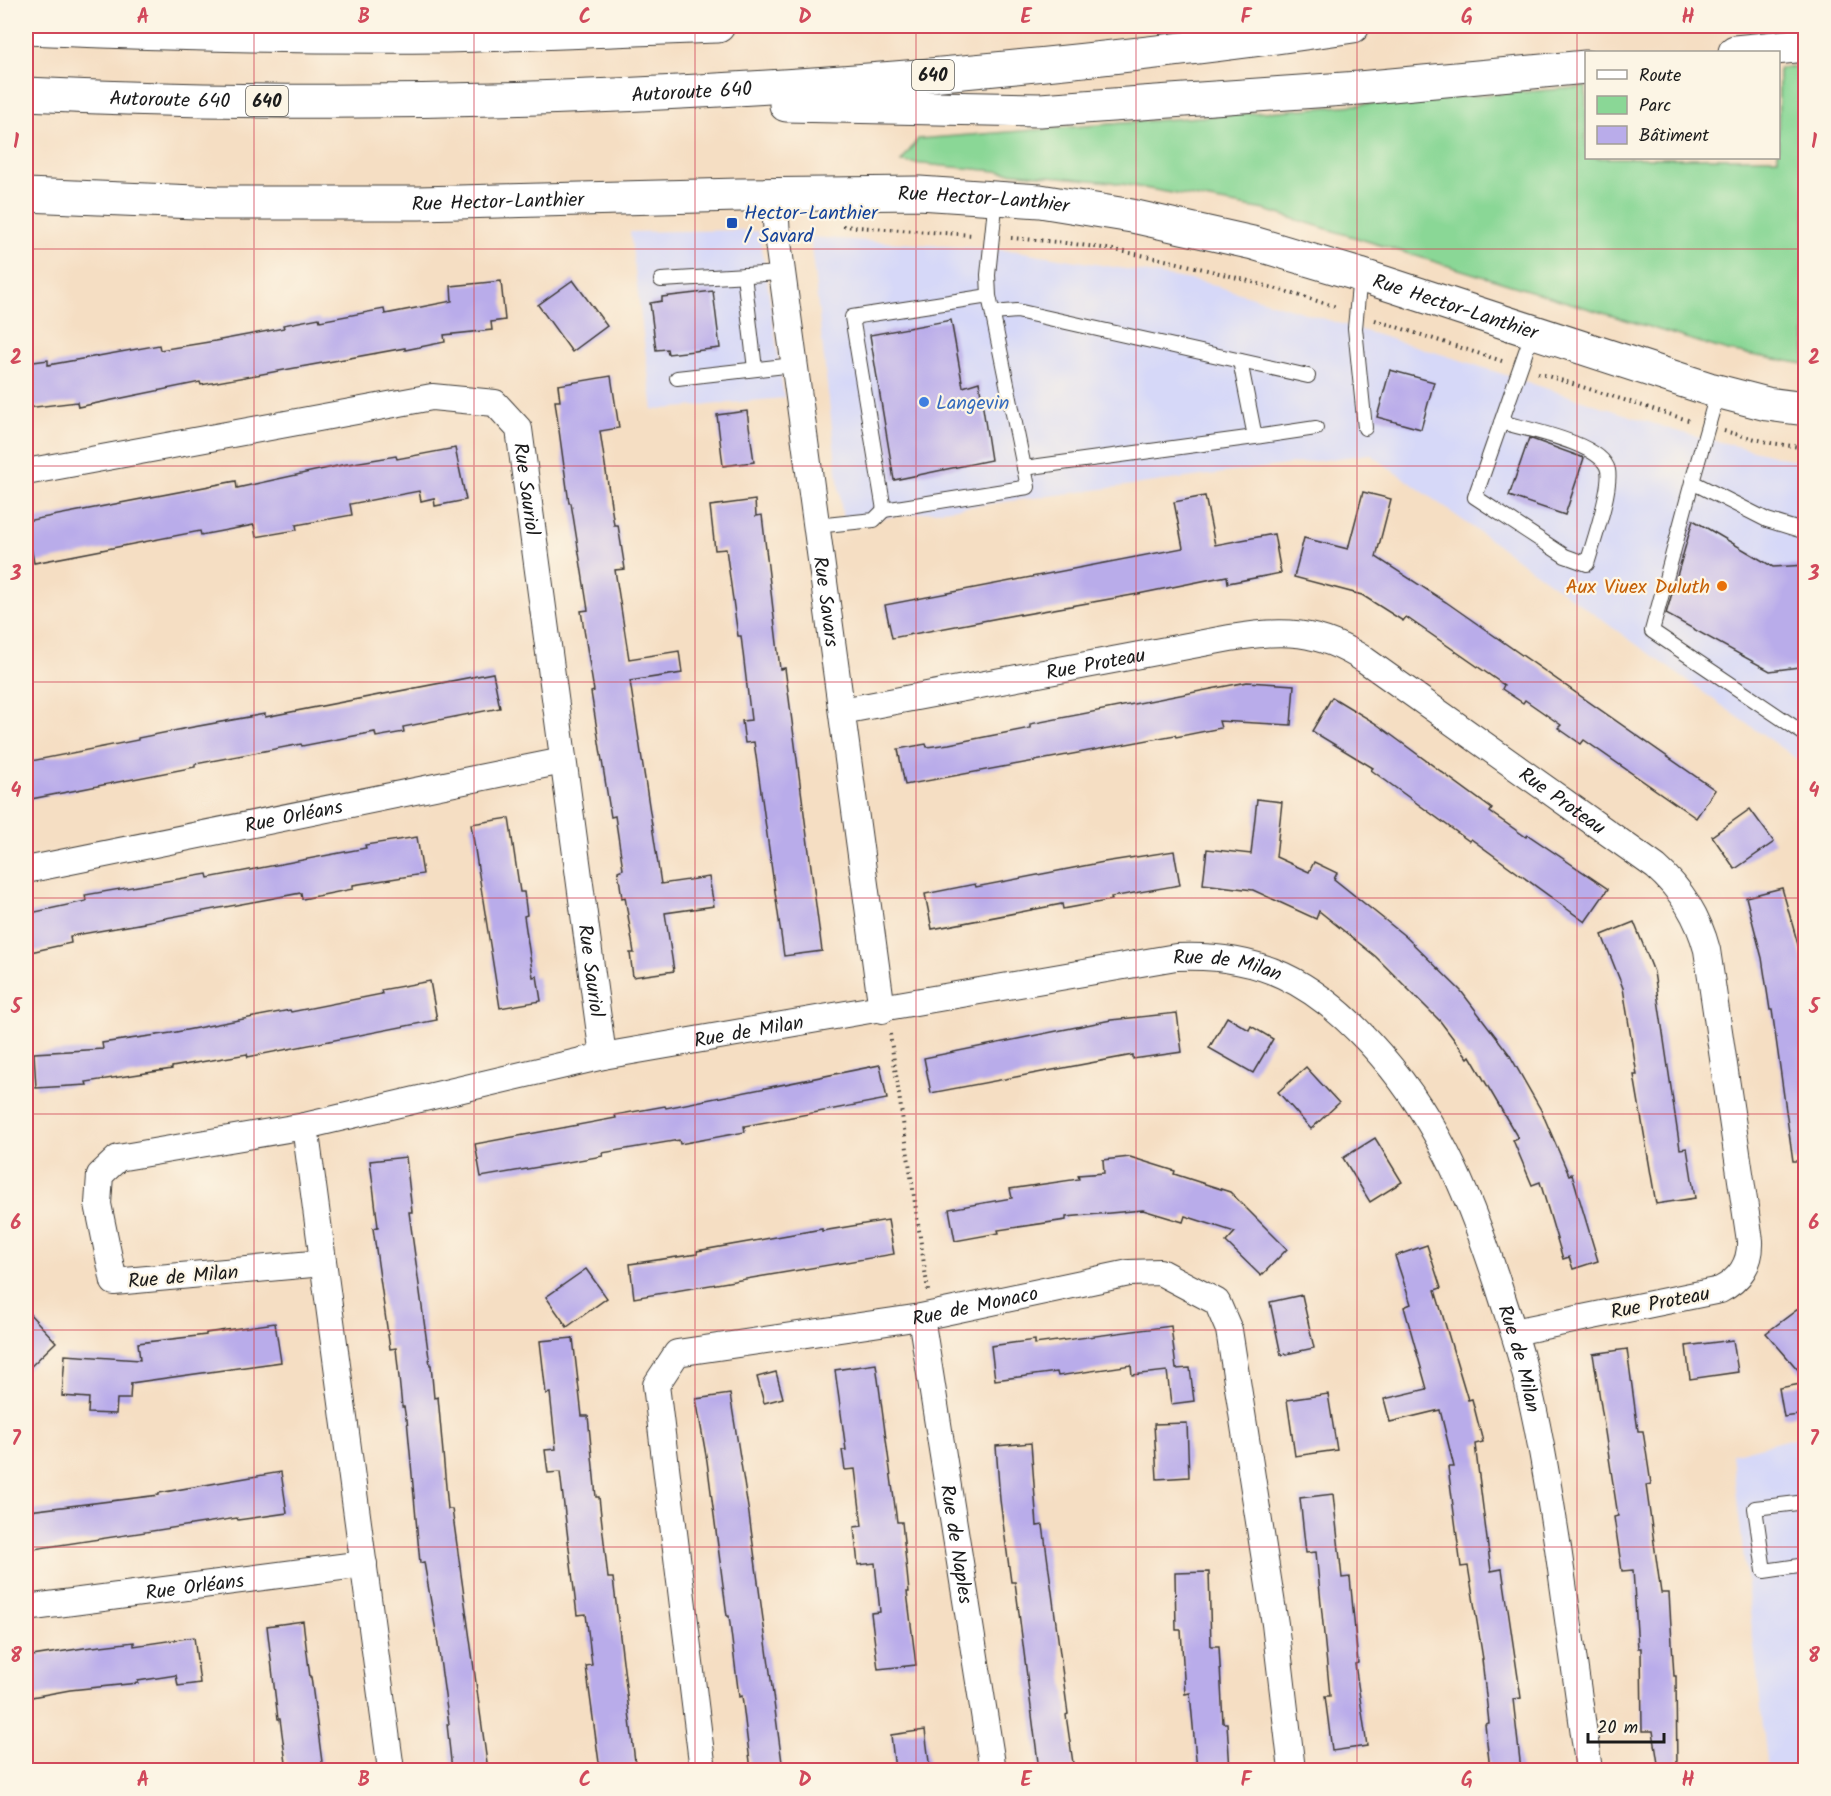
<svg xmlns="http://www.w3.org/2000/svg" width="1831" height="1796" font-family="Kalam,sans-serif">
<rect width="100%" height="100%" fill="#fcf5e5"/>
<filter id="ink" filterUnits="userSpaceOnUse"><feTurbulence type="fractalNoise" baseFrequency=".0167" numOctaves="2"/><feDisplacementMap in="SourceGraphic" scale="12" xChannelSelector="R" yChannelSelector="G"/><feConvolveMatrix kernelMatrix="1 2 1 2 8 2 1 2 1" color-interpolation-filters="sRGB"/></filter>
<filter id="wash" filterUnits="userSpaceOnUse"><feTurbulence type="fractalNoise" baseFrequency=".008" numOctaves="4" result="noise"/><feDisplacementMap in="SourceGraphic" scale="24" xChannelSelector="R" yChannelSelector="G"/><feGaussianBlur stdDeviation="1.35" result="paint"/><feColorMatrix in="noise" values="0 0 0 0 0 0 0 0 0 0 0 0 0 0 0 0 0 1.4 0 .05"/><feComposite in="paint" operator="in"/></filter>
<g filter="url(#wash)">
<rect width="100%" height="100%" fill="#f5dec3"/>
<g fill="#d6d8f8">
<polygon points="742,230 747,232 758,231 765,266 784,398 653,410 630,232"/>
<polygon points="810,237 1017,251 1203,282 1457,359 1676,431 1805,463 1805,765 1370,454 843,523"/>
<polygon points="1805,1435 1805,1770 1768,1770 1732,1454"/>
</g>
<polygon fill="#8ad796" stroke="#537a59" stroke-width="1.5" points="1805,66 1805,364 1728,351 1265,210 1111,182 901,162 918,139 1586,87 1586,158 1778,158 1779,68"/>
<g id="blocks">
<g fill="#b9acea">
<polygon points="573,280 607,326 572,352 538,305"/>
<polygon points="501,281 505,320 491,322 492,330 444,335 445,342 405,350 405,348 201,385 200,382 78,407 77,402 27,408 26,363 48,360 48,365 159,345 160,350 215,341 284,328 283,325 319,318 320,321 384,309 385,314 452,301 451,286"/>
<polygon points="713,291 720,348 668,354 667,349 656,350 650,303 662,301 662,297"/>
<polygon points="951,320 963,387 979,382 991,460 894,480 870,335"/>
<polygon points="1390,370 1434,382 1421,429 1377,417"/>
<polygon points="611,376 619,428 600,431 614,525 618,525 625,569 615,570 629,659 679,651 682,673 630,681 661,884 709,877 714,906 665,913 674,971 633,977 630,953 634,953 625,897 622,898 618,871 623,869 615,816 611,817 591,692 594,691 581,611 588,610 571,503 569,503 555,401 560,401 558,385"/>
<polygon points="747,411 754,462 723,466 717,415"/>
<polygon points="1529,438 1584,458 1565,515 1509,496"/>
<polygon points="455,448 466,500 435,506 434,498 421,501 419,491 350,504 352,515 296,525 297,530 256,537 254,525 201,535 200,531 34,563 26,521 236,481 237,488 342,465 396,456 397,459"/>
<polygon points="1363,492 1391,499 1376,557 1446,602 1715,790 1696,818 1584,740 1581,744 1558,728 1561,725 1525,700 1523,703 1502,689 1504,685 1406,617 1403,621 1362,595 1294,577 1304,538 1348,549"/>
<polygon points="1205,496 1215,545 1274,534 1281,573 1228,583 1227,576 1138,594 1020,615 1020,614 892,638 885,605 1183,548 1174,502"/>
<polygon points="755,500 756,516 762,515 780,669 785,668 822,951 784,956 754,742 745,743 742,721 751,720 741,636 738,636 726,549 715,550 710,506"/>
<polygon points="1693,520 1773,567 1806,565 1806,666 1770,671 1666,614"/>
<polygon points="493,673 500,708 403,727 404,732 376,737 375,732 302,746 301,744 195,764 195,767 26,800 26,762 138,740 138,738 188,728 265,714 265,717"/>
<polygon points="1247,682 1294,685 1291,725 1219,721 1221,728 1176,737 1175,735 905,785 898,749 926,744 927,747 949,744 1030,728 1030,724"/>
<polygon points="1332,697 1375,723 1492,809 1490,812 1526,837 1528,835 1608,889 1585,922 1471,839 1469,841 1371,770 1373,768 1312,731"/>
<polygon points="1257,799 1282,802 1276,857 1309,872 1314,862 1337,873 1334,879 1405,936 1461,991 1509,1054 1541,1110 1569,1175 1572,1174 1598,1261 1573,1269 1569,1257 1563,1259 1540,1182 1532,1185 1513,1140 1518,1138 1470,1056 1468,1058 1440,1021 1375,956 1319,911 1316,919 1253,890 1203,884 1207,849 1251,854"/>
<polygon points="1750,809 1774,842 1735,869 1712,836"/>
<polygon points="509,818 520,892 524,892 527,915 524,916 533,977 537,976 541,1001 500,1008 471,824"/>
<polygon points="417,837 423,874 353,885 353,889 302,899 301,893 144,922 144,923 70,936 71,943 26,953 26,914 86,901 85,895 207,874 208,878 366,848 365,845"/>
<polygon points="1174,851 1180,885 1111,897 1112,900 1063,909 1062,904 932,929 925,894 975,884 976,887 1104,862"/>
<polygon points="1782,888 1801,955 1806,983 1806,1161 1793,1161 1772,1010 1770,1010 1762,958 1746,897"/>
<polygon points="1634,922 1654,972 1680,1149 1687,1148 1695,1198 1656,1204 1634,1075 1637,1075 1623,988 1602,935"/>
<polygon points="430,981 437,1020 248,1057 247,1054 172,1067 172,1069 86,1082 87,1085 36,1088 34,1053 103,1049 102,1043 171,1033 290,1010 291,1012 382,994 381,990"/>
<polygon points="1177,1013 1182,1052 1133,1059 1133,1055 931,1093 924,1058 1111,1020"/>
<polygon points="1227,1017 1249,1030 1251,1026 1273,1039 1253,1073 1209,1048"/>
<polygon points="880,1065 887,1099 744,1126 745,1132 680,1144 679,1140 602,1153 603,1156 481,1177 475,1144 616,1118 615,1115 665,1106 666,1108"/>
<polygon points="1306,1067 1339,1103 1311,1129 1278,1092"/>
<polygon points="1375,1138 1402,1182 1370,1202 1343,1158"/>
<polygon points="406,1157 412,1212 409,1212 430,1365 431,1365 434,1398 438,1397 448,1509 452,1509 488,1770 452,1770 447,1724 449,1724 436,1631 424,1562 420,1563 407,1419 406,1419 404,1407 402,1407 396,1348 390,1349 373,1228 378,1227 370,1161"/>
<polygon points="1130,1157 1175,1171 1174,1174 1230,1192 1287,1249 1261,1276 1226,1242 1235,1232 1185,1216 1183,1222 1143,1210 1066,1217 1066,1220 998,1230 999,1233 955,1241 949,1209 1012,1198 1010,1189 1079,1179 1078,1175 1104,1173 1103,1160"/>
<polygon points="888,1220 894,1254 634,1298 630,1264 697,1254 697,1251 822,1229 822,1231"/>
<polygon points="1427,1245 1441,1288 1435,1290 1468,1400 1472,1399 1483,1442 1475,1444 1491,1571 1502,1569 1521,1698 1513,1699 1521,1770 1490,1770 1485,1724 1489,1723 1482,1659 1483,1659 1468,1566 1461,1567 1448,1467 1454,1467 1440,1410 1390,1422 1384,1399 1427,1389 1404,1307 1411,1304 1395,1256"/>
<polygon points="586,1269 607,1298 567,1327 546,1297"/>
<polygon points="1302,1295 1314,1348 1281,1355 1270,1302"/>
<polygon points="1806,1303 1806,1379 1766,1333"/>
<polygon points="26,1310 56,1342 26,1371"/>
<polygon points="275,1323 281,1362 131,1383 130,1399 117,1399 116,1414 88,1413 89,1398 62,1396 65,1355 140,1360 138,1343 206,1335 206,1333"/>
<polygon points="1171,1326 1176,1369 1190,1368 1194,1401 1171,1404 1167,1371 1132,1375 1131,1365 1058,1376 1057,1372 995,1380 991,1346 1035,1340 1035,1344"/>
<polygon points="573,1338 582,1416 588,1416 596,1497 599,1497 608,1578 613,1578 636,1770 600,1770 586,1666 592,1665 586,1614 577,1615 560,1472 548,1473 545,1450 556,1449 550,1393 546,1394 540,1341"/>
<polygon points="1733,1340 1738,1372 1690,1379 1686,1346"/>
<polygon points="1627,1349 1638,1431 1643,1431 1651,1484 1646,1485 1661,1593 1669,1593 1674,1676 1676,1676 1677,1770 1659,1770 1653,1731 1642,1731 1641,1648 1638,1648 1633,1570 1622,1571 1614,1517 1618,1516 1593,1354"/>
<polygon points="876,1364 897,1522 902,1522 909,1592 907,1592 916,1665 878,1669 871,1613 880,1612 875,1563 858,1565 854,1527 862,1526 855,1469 845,1470 842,1450 846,1450 835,1370"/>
<polygon points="776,1372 783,1398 764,1403 757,1377"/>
<polygon points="1806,1383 1806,1414 1784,1417 1779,1388"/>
<polygon points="730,1394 749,1514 783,1770 751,1770 742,1696 739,1697 729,1616 727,1616 707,1461 696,1399"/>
<polygon points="1328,1394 1337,1450 1295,1456 1287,1400"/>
<polygon points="1187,1423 1189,1477 1157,1479 1154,1424"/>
<polygon points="1031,1443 1037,1526 1043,1525 1068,1714 1066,1715 1074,1770 1039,1770 1015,1582 1011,1582 1000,1500 996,1446"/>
<polygon points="281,1472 287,1513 238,1520 237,1518 34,1549 29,1511 159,1495 159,1493"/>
<polygon points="1333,1494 1342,1578 1350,1577 1358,1663 1355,1664 1367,1746 1332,1751 1325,1696 1330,1696 1316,1552 1306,1553 1300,1498"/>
<polygon points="1209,1572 1211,1646 1219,1646 1223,1723 1227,1723 1230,1770 1197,1770 1190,1693 1185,1694 1181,1630 1176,1630 1175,1573"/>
<polygon points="303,1621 310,1677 311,1677 323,1770 287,1770 280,1719 278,1719 267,1626"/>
<polygon points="194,1637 200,1683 178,1686 176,1675 138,1681 138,1683 70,1690 26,1698 26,1657 84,1648 134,1642 134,1646"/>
<polygon points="925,1730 930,1770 895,1770 891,1735"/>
</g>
</g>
</g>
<g filter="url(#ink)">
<use href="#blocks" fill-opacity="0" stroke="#3d3935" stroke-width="1.5"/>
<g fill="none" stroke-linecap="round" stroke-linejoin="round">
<defs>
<g id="service">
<polyline points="744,275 755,369"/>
<polyline points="1360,275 1355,328 1365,428"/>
<polyline points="661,280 782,273"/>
<polyline points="989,296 852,317 884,510 1028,487 989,296 988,275 996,197"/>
<polyline points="993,313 1017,311 1308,376"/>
<polyline points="677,378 794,365"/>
<polyline points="1718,391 1692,482 1767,520 1806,532"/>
<path d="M1501 422C1525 429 1602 443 1608 470 1612 489 1593 543 1587 564L1565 556 1475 497 1533 331"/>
<polyline points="1255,437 1316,428"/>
<polyline points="1024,468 1255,437 1240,361"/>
<polyline points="1692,482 1652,631 1806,735"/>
<polyline points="816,526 874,520 884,510"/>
<polyline points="1806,1502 1755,1508 1764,1571 1806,1565"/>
</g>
<g id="minor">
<path id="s1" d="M774 194 777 235 882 1010"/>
<path id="s2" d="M26 472 432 397 495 403 519 429 603 1056"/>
<path id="s3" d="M842 711 1230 638C1282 629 1319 630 1365 660L1656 867C1682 890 1698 916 1707 950L1750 1241C1751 1263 1740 1280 1720 1290L1514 1332"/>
<path id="s4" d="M26 870 563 761"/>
<polyline points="305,1126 391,1770"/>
<path id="s5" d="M323 1263 114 1282 98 1204 100 1175 118 1158 305 1126 603 1056 1176 957C1260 953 1313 982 1369 1042 1436 1114 1467 1190 1497 1281 1505 1307 1514 1332 1521 1357 1538 1420 1548 1484 1558 1548 1569 1622 1579 1696 1589 1770"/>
<path id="s6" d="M921 1317 993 1770"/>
<path id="s7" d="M26 1608 364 1564"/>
<path id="s8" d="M703 1770 656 1385 677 1353 921 1317 1129 1273 1160 1272 1217 1302 1229 1330 1275 1624 1292 1770"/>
</g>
<g id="tertiary">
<path id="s9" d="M26 195 219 203H419L739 195 919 193 1040 201 1132 216 1253 243 1360 275 1709 389 1767 404 1806 409"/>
</g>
<g id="motorway">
<path d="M26 28C163 34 300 37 438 36 531 34 625 29 718 26"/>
<polyline points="1735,52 1806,45"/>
<path id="s10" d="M26 94C315 108 606 101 895 78 1048 65 1201 49 1353 26"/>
<polyline points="786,105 1040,110 1359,88 1586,67"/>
</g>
</defs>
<use href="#service" stroke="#3d3935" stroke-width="16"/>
<use href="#minor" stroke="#3d3935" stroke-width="28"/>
<use href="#tertiary" stroke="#3d3935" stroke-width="35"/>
<use href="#motorway" stroke="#3d3935" stroke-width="35"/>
<g stroke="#3d3935" stroke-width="4" stroke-dasharray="1.5 4.5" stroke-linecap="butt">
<polyline points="843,226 973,235"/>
<path d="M1011 238C1036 240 1062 242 1088 246 1173 258 1255 282 1337 307"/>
<polyline points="1375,320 1502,361"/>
<polyline points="1538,373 1691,421"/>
<polyline points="1724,431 1771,443 1806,448"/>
<polyline points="890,1034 928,1291"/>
</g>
<use href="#service" stroke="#fff" stroke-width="14"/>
<use href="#minor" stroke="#fff" stroke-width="26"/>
<use href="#tertiary" stroke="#fff" stroke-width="33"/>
<use href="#motorway" stroke="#fff" stroke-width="33"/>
</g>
</g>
<path fill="none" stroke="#d1495b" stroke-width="1.5" stroke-opacity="0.55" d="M254 26V1770M474 26V1770M695 26V1770M916 26V1770M1136 26V1770M1357 26V1770M1577 26V1770M26 249H1806M26 466H1806M26 682H1806M26 898H1806M26 1114H1806M26 1330H1806M26 1547H1806"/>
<rect fill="#1a4fb4" stroke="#fcf5e5" stroke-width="2" x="726" y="217" width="12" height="12" rx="3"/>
<circle fill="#3f7fe0" stroke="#fcf5e5" stroke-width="2" cx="924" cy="402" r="6"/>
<circle fill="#e8710a" stroke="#fcf5e5" stroke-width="2" cx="1722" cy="586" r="6"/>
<g text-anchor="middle" stroke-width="4.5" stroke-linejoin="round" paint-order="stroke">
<g fill="#fcf5e5" stroke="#5f5d58" stroke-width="1.5">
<rect x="912" y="60" width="42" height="30" rx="4.5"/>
<rect x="246" y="86" width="42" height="30" rx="4.5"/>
</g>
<g font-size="18" font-weight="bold" fill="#1c1c1c">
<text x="933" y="81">640</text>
<text x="267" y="107">640</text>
</g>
<g font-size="20" fill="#1c1c1c" stroke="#fcf5e5">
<text dy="7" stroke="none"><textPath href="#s10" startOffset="666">Autoroute 640</textPath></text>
<text dy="7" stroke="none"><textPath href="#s10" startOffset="144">Autoroute 640</textPath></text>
<text dy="7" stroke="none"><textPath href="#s9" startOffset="958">Rue Hector-Lanthier</textPath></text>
<text dy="7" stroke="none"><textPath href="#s9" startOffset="472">Rue Hector-Lanthier</textPath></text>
<text dy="7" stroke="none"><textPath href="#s9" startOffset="1444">Rue Hector-Lanthier</textPath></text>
<text dy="7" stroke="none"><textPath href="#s2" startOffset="572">Rue Sauriol</textPath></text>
<text dy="7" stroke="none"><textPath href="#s1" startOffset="411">Rue Savars</textPath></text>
<text dy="7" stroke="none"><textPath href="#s3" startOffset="258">Rue Proteau</textPath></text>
<text dy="7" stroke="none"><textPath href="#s3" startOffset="778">Rue Proteau</textPath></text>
<text dy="7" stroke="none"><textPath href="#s4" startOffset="273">Rue Orléans</textPath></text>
<text dy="7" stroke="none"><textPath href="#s5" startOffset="1473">Rue de Milan</textPath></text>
<text dy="7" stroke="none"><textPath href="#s2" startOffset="1058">Rue Sauriol</textPath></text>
<text dy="7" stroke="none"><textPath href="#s5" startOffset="987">Rue de Milan</textPath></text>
<text transform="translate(183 1276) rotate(-5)" y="7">Rue de Milan</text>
<text transform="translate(1660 1302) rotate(-11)" y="7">Rue Proteau</text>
<text dy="7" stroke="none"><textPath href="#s8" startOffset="728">Rue de Monaco</textPath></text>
<text dy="7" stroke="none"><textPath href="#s5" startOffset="1994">Rue de Milan</textPath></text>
<text dy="7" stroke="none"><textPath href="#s6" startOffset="230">Rue de Naples</textPath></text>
<text dy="7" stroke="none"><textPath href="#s7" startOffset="170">Rue Orléans</textPath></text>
</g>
<g font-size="20" fill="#164399" stroke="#fcf5e5" text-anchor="start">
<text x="744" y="219">Hector-Lanthier<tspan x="744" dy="23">/ Savard</tspan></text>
</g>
<g font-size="20" fill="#366cbe" stroke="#fcf5e5" text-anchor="start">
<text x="936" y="409">Langevin</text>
</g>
<g font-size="20" fill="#c56008" stroke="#fcf5e5" text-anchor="end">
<text x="1710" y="593">Aux Viuex Duluth</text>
</g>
</g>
<rect width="1831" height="1796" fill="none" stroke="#fcf5e5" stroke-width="66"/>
<rect x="1585" y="51" width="195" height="108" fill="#fcf5e5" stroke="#a29e95" stroke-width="1.5"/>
<rect x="1597" y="70" width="30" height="9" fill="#ffffff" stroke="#a29e95" stroke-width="1.5"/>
<text x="1639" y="81" font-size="18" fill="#1c1c1c">Route</text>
<rect x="1597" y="96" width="30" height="18" fill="#8ad796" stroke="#a29e95" stroke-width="1.5"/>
<text x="1639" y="111" font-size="18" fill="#1c1c1c">Parc</text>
<rect x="1597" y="126" width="30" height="18" fill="#b9acea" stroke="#a29e95" stroke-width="1.5"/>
<text x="1639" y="141" font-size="18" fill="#1c1c1c">Bâtiment</text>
<path d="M1588 1733v9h76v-9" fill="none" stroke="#1c1c1c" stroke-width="3"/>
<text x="1597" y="1733" font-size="18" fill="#1c1c1c" stroke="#fcf5e5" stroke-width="4.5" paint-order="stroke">20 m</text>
<rect x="33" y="33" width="1765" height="1730" fill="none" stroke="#d1495b" stroke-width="2"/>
<g font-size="20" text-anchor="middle" font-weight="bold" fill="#d1495b">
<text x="143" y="23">A</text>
<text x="364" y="23">B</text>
<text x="585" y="23">C</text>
<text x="805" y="23">D</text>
<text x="1026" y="23">E</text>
<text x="1246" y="23">F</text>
<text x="1467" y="23">G</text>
<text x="1688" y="23">H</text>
<text x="16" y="148">1</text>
<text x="1814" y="148">1</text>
<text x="16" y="364">2</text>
<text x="1814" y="364">2</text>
<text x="16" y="580">3</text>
<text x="1814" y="580">3</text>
<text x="16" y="797">4</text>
<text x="1814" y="797">4</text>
<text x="16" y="1013">5</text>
<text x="1814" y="1013">5</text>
<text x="16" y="1229">6</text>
<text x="1814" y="1229">6</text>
<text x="16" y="1445">7</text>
<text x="1814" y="1445">7</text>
<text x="16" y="1662">8</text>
<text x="1814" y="1662">8</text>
<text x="143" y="1786">A</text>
<text x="364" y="1786">B</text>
<text x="585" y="1786">C</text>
<text x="805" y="1786">D</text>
<text x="1026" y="1786">E</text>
<text x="1246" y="1786">F</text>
<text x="1467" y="1786">G</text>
<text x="1688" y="1786">H</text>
</g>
</svg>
